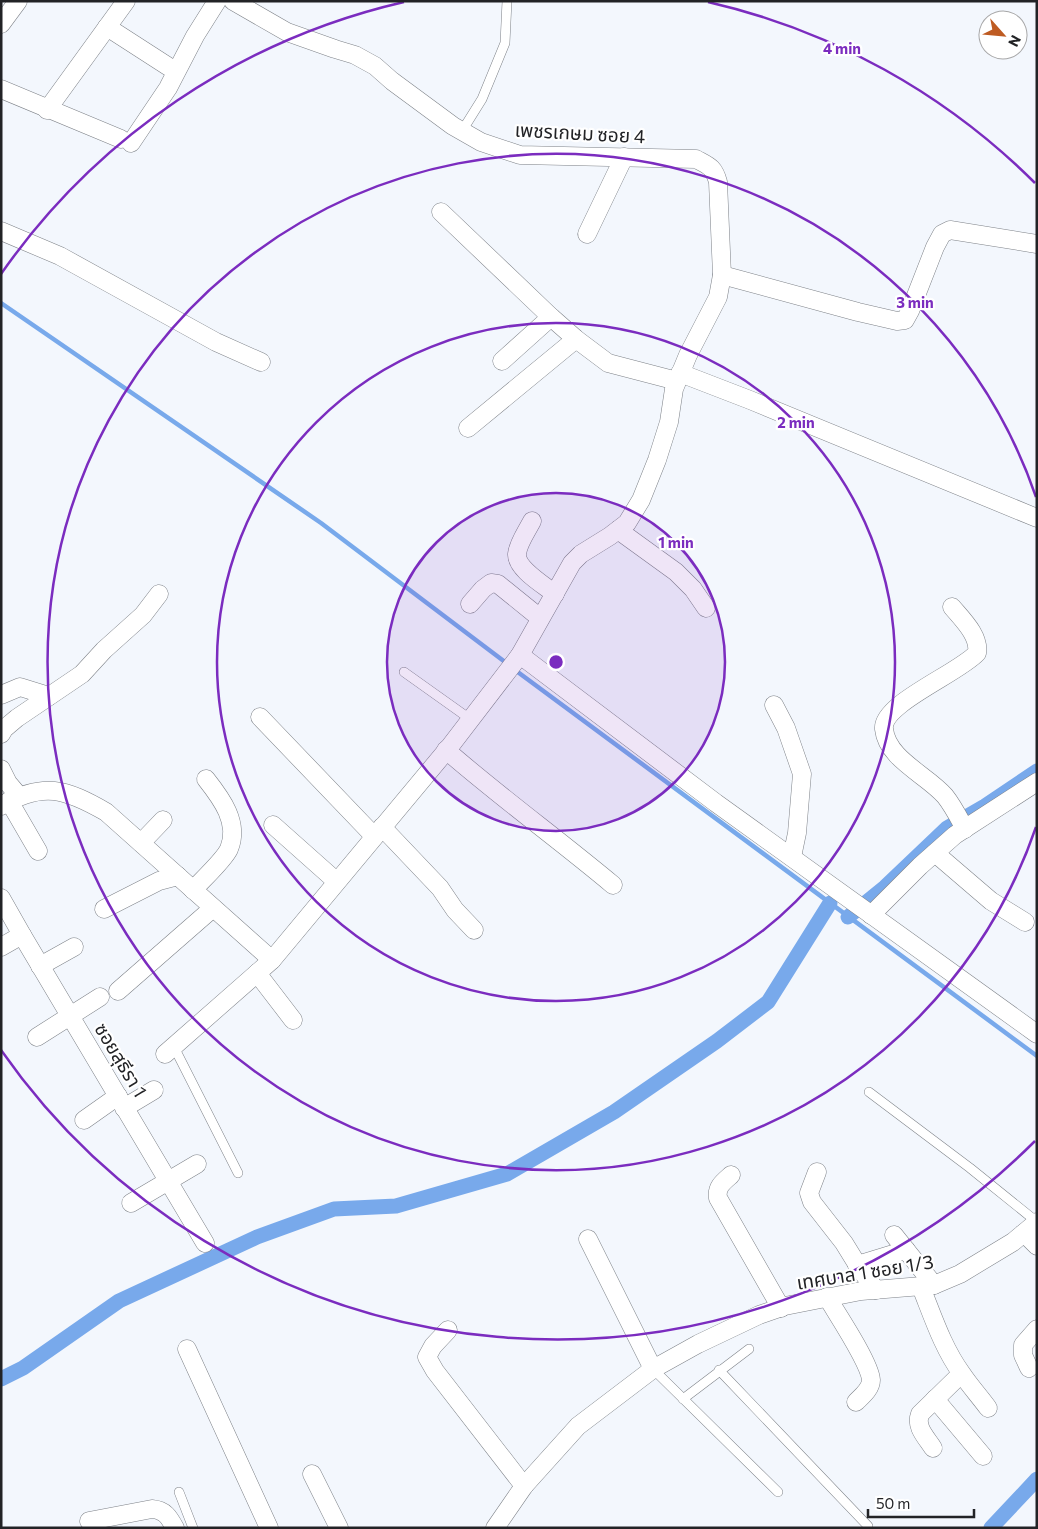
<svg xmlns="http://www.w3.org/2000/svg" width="1038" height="1529" font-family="Commissioner,'Noto Sans Thai',sans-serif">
<rect width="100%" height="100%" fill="#f3f7fd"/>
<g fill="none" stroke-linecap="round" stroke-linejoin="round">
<g stroke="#78a9eb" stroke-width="4.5">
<polyline points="1,303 321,523 509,665"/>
<polyline points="515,670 1037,1056"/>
</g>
<g stroke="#78a9eb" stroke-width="15">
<polyline points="848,917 885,887 947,828 985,806 1037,771"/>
<polyline points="1,1379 23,1368 119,1301 257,1237 334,1209 396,1206 507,1174 614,1112 717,1041 768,1002 830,903"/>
<polyline points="991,1528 1037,1479"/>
</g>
<defs>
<g id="lane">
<polyline points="462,131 482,99 505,43 507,1"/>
<polyline points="404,672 470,719"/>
<polyline points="174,1047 238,1173"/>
<polyline points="869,1092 970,1168 1037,1222"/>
<polyline points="653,1369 778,1492"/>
<polyline points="719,1370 868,1526"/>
<polyline points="683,1399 749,1349"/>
<polyline points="179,1492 193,1528"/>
</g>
<g id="street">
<polyline points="1,24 18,1"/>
<polyline points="107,27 169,67"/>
<polyline points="1,89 121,139"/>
<polyline points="47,110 126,1"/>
<polyline points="131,143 168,88 195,36 217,1"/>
<polyline points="441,212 551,317 576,339 608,363 677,381"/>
<polyline points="1,231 60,256 216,342 261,362"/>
<polyline points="587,234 624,157"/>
<polyline points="722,275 858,312 897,321 905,320 910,311 935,247 942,234 950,230 1037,244"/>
<polyline points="502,361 551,317"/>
<polyline points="680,373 750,400 1037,518"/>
<polyline points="468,428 576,339"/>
<path d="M532 521C527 531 518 543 517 554 516 569 544 585 555 594"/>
<polyline points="618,530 676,572 693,589 706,608"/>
<polyline points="470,604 483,589 491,583 498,584 540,618"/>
<path d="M952 607C962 619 980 636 977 653 959 673 881 704 884 729 887 759 927 775 945 796 953 806 959 818 965 829"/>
<polyline points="520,655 716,803 1037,1034"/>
<polyline points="1,695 20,687 49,696"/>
<polyline points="774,705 786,728 802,774 797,833 792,857"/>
<polyline points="260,717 374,836"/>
<polyline points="1,734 4,729 17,718 82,674 104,650 143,615 159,594"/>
<path d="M446 750C500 797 558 839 613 885"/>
<polyline points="1,769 8,783 19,796"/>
<polyline points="9,801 38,851"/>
<path d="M1 806C43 781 66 789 106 812L272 960"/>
<polyline points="273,825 336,881"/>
<polyline points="382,827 440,888 455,910 474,930"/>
<polyline points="141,843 163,820"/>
<polyline points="935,853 991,901 1025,922"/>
<path d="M193 890C202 880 224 860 229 849 240 823 221 798 206 779"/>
<polyline points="1,898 22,935 205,1243"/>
<polyline points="104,909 159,881 178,876"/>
<polyline points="871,915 920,866 955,835 1037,782"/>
<polyline points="1,947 22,935"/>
<polyline points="40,966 74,947"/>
<polyline points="257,973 293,1020"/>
<polyline points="118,991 213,908"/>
<polyline points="37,1037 100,997"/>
<path d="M165 1054 272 960 451 745 520 655 572 563 581 554 610 536 627 523 641 500 657 460 669 422 674 389 688 355 718 297 722 275 718 182C714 167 709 166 696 159L520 155 481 142 453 126 392 81 375 66 355 55 335 49 287 32 233 1"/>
<polyline points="124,1108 154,1090"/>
<polyline points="84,1120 118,1096"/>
<polyline points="817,1172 809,1193 812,1202 844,1243 860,1269 876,1290"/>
<path d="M731 1175C723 1182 716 1187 718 1198L781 1308"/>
<polyline points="131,1203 197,1164"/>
<polyline points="1024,1233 1037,1246"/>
<polyline points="894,1235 934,1285"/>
<polyline points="588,1239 653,1369"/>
<polyline points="857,1265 906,1250"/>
<path d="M921 1287C933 1317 943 1348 962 1374 970 1386 980 1397 988 1408"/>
<path d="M827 1297C837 1314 870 1363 871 1380 871 1389 862 1396 856 1402"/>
<polyline points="448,1330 433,1346 427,1357 435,1371 524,1486"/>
<polyline points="187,1349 269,1528"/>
<polyline points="1029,1368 1023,1355 1023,1345 1037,1329"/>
<polyline points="935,1399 983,1456"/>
<path d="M933 1448C926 1437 915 1427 920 1414L961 1374"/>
<polyline points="312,1474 339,1528"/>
<path d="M89 1521 152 1509C165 1510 169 1517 175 1528"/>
<polyline points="495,1528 524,1486 578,1426 653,1369 698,1344 759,1315 785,1306 861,1291 934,1285 960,1274 1013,1242 1037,1222"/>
</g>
</defs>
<use href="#lane" stroke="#7e8288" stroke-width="10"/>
<use href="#street" stroke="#7e8288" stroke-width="19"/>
<polyline stroke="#8b8e92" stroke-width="2.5" stroke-dasharray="4 4" stroke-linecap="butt" points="1036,1528 1037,1527"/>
<use href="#lane" stroke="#fff" stroke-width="9"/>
<use href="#street" stroke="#fff" stroke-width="18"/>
</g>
<circle cx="556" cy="662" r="169" fill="#7b2cbf" fill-opacity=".12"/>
<g fill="none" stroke="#7b2cbf" stroke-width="2.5">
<circle cx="556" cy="662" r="169"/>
<circle cx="556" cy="662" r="339"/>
<path d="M1036 827A508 508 0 1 1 1036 497"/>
<path d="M1035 1141A677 677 0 0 1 1 1050M1 274A677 677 0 0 1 404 2M708 2A677 677 0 0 1 1035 183"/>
</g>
<g text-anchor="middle" stroke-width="4.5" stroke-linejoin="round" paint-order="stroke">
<g font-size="19" fill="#222326" stroke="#fff">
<text transform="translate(580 133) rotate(3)" y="7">เพชรเกษม ซอย 4</text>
<text transform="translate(121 1060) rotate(59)" y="7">ซอยสุธีรา 1</text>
<text transform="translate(865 1272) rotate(-9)" y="7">เทศบาล 1 ซอย 1/3</text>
</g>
</g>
<circle cx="556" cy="662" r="8" fill="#7b2cbf" stroke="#fff" stroke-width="2.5"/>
<g font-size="15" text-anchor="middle" font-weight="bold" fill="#7b2cbf" stroke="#fff" stroke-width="4.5" stroke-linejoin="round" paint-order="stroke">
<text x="842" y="54">4 min</text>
<text x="915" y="308">3 min</text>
<text x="796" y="428">2 min</text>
<text x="676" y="548">1 min</text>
</g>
<rect width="1038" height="1529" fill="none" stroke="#222326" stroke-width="5"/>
<g transform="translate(1003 35) rotate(117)"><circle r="24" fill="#ffffff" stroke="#a7a7a8"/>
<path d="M0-4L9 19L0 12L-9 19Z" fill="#be5b22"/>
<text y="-8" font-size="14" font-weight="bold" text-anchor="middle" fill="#222326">N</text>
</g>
<path d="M868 1509v8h106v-8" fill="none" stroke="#222326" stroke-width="2.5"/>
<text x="876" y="1509" font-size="15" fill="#222326" stroke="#ffffff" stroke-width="4" paint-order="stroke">50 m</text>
</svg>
